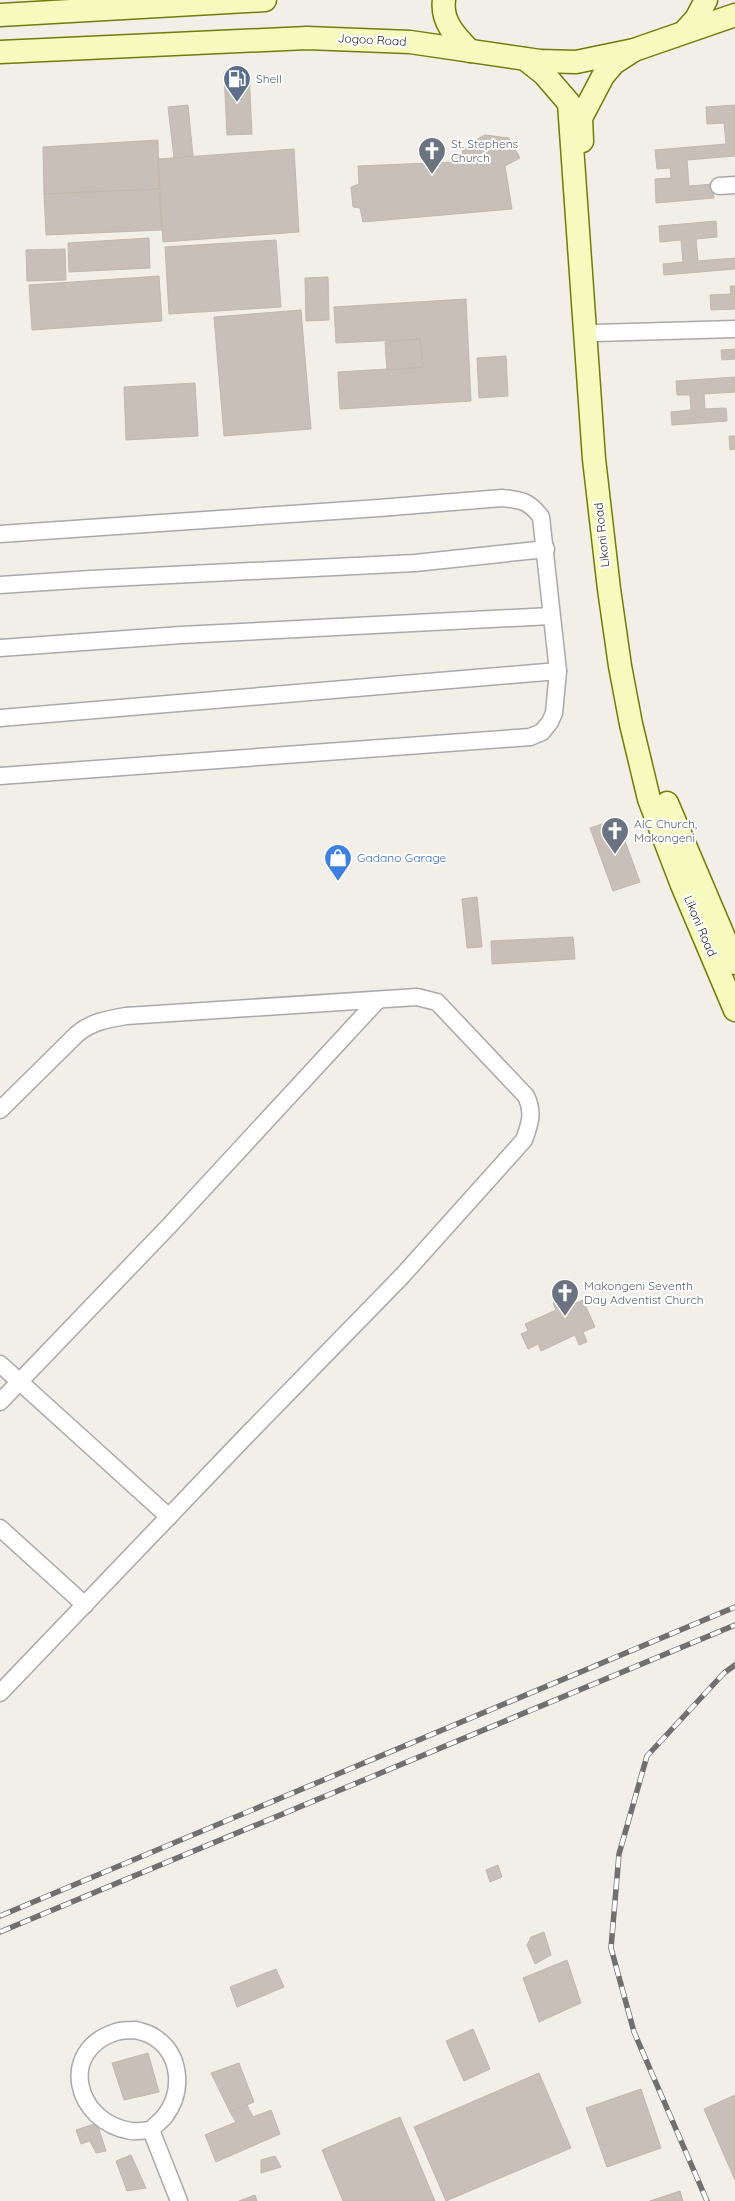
<svg xmlns="http://www.w3.org/2000/svg" width="735" height="2201" font-family="Quicksand,sans-serif">
<rect width="100%" height="100%" fill="#f2efe9"/>
<g fill="#c7bfb8" stroke="#c4b6ab">
<polygon points="249,71 252,134 227,135 224,72"/>
<polygon points="188,105 193,156 174,158 168,107"/>
<polygon points="735,105 735,156 687,160 689,186 713,184 714,198 656,203 655,179 671,178 670,168 657,169 655,150 726,144 724,123 707,124 706,107"/>
<polygon points="485,135 509,138 520,158 505,166 512,209 363,222 360,208 353,207 351,187 359,184 358,166 454,162 468,144"/>
<polygon points="158,140 159,189 44,194 43,147"/>
<polygon points="294,149 299,232 163,242 158,159"/>
<polygon points="159,189 162,230 46,235 44,194"/>
<polygon points="716,221 717,237 696,239 698,261 735,258 735,269 664,275 663,264 683,262 681,240 660,242 659,226"/>
<polygon points="149,238 150,268 69,272 68,243"/>
<polygon points="276,240 281,307 169,314 165,247"/>
<polygon points="65,249 66,280 27,281 26,250"/>
<polygon points="159,276 162,321 32,330 29,285"/>
<polygon points="328,277 329,320 306,321 305,278"/>
<polygon points="730,286 735,286 735,309 711,310 710,295 731,294"/>
<polygon points="466,299 471,401 340,409 338,372 423,367 420,339 336,343 334,307"/>
<polygon points="301,310 311,429 224,436 214,317"/>
<polygon points="420,339 423,367 387,370 385,342"/>
<polygon points="735,349 735,359 722,360 721,350"/>
<polygon points="506,356 508,396 479,398 477,358"/>
<polygon points="735,377 735,392 704,394 705,409 726,408 727,421 672,425 671,412 691,410 690,395 677,395 676,381"/>
<polygon points="195,383 198,436 126,440 124,387"/>
<polygon points="729,436 735,436 735,449 730,450"/>
<polygon points="617,819 640,882 613,891 590,828"/>
<polygon points="477,897 482,947 467,948 462,899"/>
<polygon points="573,937 575,959 492,964 491,941"/>
<polygon points="570,1295 574,1304 583,1300 595,1327 583,1332 587,1342 579,1345 575,1335 541,1351 538,1344 528,1349 521,1334 528,1331 525,1324 556,1310 553,1303"/>
<polygon points="498,1865 502,1877 490,1882 486,1870"/>
<polygon points="544,1932 551,1955 535,1964 527,1945 531,1937"/>
<polygon points="567,1960 581,2003 539,2022 523,1978"/>
<polygon points="276,1969 284,1987 237,2007 230,1987"/>
<polygon points="473,2029 490,2069 464,2081 446,2041"/>
<polygon points="148,2053 159,2092 124,2100 112,2063"/>
<polygon points="239,2063 254,2102 230,2112 211,2073"/>
<polygon points="539,2073 571,2148 446,2201 414,2127"/>
<polygon points="641,2089 661,2148 607,2167 586,2108"/>
<polygon points="735,2095 735,2180 704,2109"/>
<polygon points="247,2105 253,2117 271,2110 280,2134 216,2162 205,2135 236,2122 230,2112"/>
<polygon points="400,2117 435,2201 343,2201 322,2150"/>
<polygon points="97,2123 106,2151 96,2153 90,2141 81,2144 76,2130"/>
<polygon points="131,2155 146,2188 127,2191 116,2161"/>
<polygon points="275,2156 281,2167 261,2173 261,2160"/>
<polygon points="680,2191 683,2201 650,2201"/>
<polygon points="255,2195 257,2201 239,2201"/>
</g>
<g fill="none" stroke-linecap="round" stroke-linejoin="round">
<defs>
<g id="street">
<polyline points="719,186 735,185"/>
<polyline points="595,333 735,329"/>
<path d="M0 534 379 508 502 498C522 500 529 501 541 517L558 671 554 713 550 722 542 732 530 737 0 776"/>
<polyline points="0,585 91,579 415,563 546,549"/>
<polyline points="0,648 181,635 551,616"/>
<polyline points="0,718 558,671"/>
<path d="M0 1110 77 1034C91 1022 108 1019 126 1016L417 997 437 1002 526 1096C534 1112 530 1124 524 1140L402 1276 246 1436 0 1693"/>
<polyline points="0,1364 169,1517"/>
<polyline points="0,1402 169,1226 377,1001"/>
<polyline points="0,1528 85,1605"/>
<path d="M136 2030C141 2032 149 2033 154 2037 181 2054 184 2091 165 2116 161 2121 155 2125 151 2130 145 2130 137 2132 131 2131 74 2122 58 2050 116 2032 122 2030 129 2030 136 2030Z"/>
<polyline points="151,2130 179,2201"/>
</g>
<g id="secondary">
<path d="M444 0C441 21 455 36 470 51"/>
<polyline points="0,15 265,0"/>
<polyline points="685,31 696,19 706,0"/>
<polyline points="0,52 307,38 410,42 540,61 576,62 634,50 735,15"/>
<polyline points="525,59 544,74 569,103 594,459 609,589 620,666 631,724 649,799 682,885 735,1010"/>
<polyline points="582,141 581,118 603,76 614,63 634,50"/>
<polyline points="667,803 735,963"/>
</g>
</defs>
<use href="#street" stroke="#a9a9a9" stroke-width="19"/>
<use href="#secondary" stroke="#707d05" stroke-width="25"/>
<use href="#street" stroke="#fff" stroke-width="16"/>
<use href="#secondary" stroke="#f7fabf" stroke-width="22"/>
<defs>
<g id="rail">
<polyline points="0,1916 735,1607"/>
<polyline points="0,1932 735,1625"/>
<polyline points="707,2201 634,2032 611,1948 619,1854 647,1756 724,1673 735,1665"/>
</g>
</defs>
<use href="#rail" stroke="#707070" stroke-width="5.5"/>
<use href="#rail" stroke="#fff" stroke-width="4" stroke-dasharray="11" stroke-linecap="butt"/>
</g>
<defs>
<symbol id="fuel-pin" viewBox="-11 -11 22 30"><path d="M0 17L-7.5 6A9.5 9.5 0 1 1 7.5 6Z" fill="#5c6f8a" stroke="#fff"/><path d="M-5.5-6h7V0h2V4h1.3V-2.5L3-4.5l.8-.8L6-3V5H2.5V1h-1V6h-7ZM-4.2-4.7v3.2H.2V-4.7Z" fill="#fff"/></symbol>
<symbol id="church-pin" viewBox="-11 -11 22 30"><path d="M0 17L-7.5 6A9.5 9.5 0 1 1 7.5 6Z" fill="#6b7280" stroke="#fff"/><path d="M-1.2-6h2.4v3.5h3.3v2.4h-3.3V6h-2.4V-.1h-3.3v-2.4h3.3Z" fill="#fff"/></symbol>
<symbol id="shop-pin" viewBox="-11 -11 22 30"><path d="M0 17L-7.5 6A9.5 9.5 0 1 1 7.5 6Z" fill="#3f7fe0" stroke="#fff"/><path d="M-5-2.5h2.3a2.7 3.5 0 0 1 5.4 0H5L5.5 6h-11ZM-1.5-2.5h3a1.5 2.3 0 0 0-3 0Z" fill="#fff"/></symbol>
</defs>
<g fill-rule="evenodd">
<use href="#fuel-pin" x="221" y="63" width="32" height="43"/>
<use href="#church-pin" x="416" y="135" width="32" height="43"/>
<use href="#church-pin" x="599" y="815" width="32" height="43"/>
<use href="#shop-pin" x="322" y="842" width="32" height="43"/>
<use href="#church-pin" x="549" y="1277" width="32" height="43"/>
</g>
<g text-anchor="middle" stroke-width="4" stroke-linejoin="round" paint-order="stroke">
<g font-size="12" fill="#222" stroke="#fff">
<text transform="translate(372 40) rotate(3)" y="4">Jogoo Road</text>
<text transform="translate(602 535) rotate(-96)" y="4">Likoni Road</text>
<text transform="translate(700 926) rotate(67)" y="4">Likoni Road</text>
</g>
<g font-size="12" fill="#4e5e75" stroke="#fff" text-anchor="start">
<text x="256" y="83">Shell</text>
</g>
<g font-size="12" fill="#5b616d" stroke="#fff" text-anchor="start">
<text x="451" y="148">St. Stephens<tspan x="451" dy="14">Church</tspan></text>
<text x="634" y="828">AIC Church,<tspan x="634" dy="14">Makongeni</tspan></text>
<text x="584" y="1290">Makongeni Seventh<tspan x="584" dy="14">Day Adventist Church</tspan></text>
</g>
<g font-size="12" fill="#366cbe" stroke="#fff" text-anchor="start">
<text x="357" y="862">Gadano Garage</text>
</g>
</g>
</svg>
